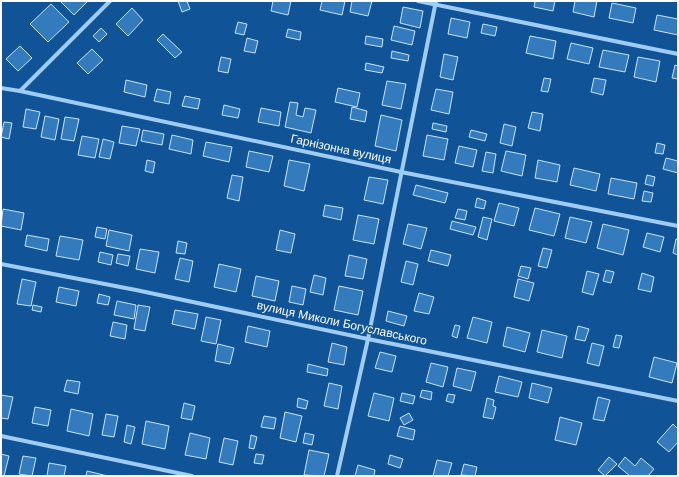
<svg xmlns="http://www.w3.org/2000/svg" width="679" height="477" font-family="Helvetica,sans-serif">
<rect width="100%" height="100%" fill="#105497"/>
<g fill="#347bbe" stroke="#c8e4fe">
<polygon points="60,1 88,1 74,15"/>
<polygon points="178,1 187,1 190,9 182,12"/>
<polygon points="273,1 291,1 288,15 271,11"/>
<polygon points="322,1 345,1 342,15 320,10"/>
<polygon points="352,1 372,1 368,16 350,12"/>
<polygon points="535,1 555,1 553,11 534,7"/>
<polygon points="575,1 597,1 594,17 573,12"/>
<polygon points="612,3 636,8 633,23 609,18"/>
<polygon points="51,4 69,22 48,42 30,24"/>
<polygon points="403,7 423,11 420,28 400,23"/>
<polygon points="132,8 143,20 128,36 116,24"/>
<polygon points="657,15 678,19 678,35 654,30"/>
<polygon points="451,18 470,22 467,38 448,34"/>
<polygon points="238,22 247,24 244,35 235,33"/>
<polygon points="483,24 497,27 495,36 481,33"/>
<polygon points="394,26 415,31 412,45 391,40"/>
<polygon points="101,28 107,34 99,42 93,36"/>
<polygon points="288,29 301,32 300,40 286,37"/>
<polygon points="163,34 182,52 175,58 157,40"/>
<polygon points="366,36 383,39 382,47 365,44"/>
<polygon points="530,36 556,41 553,59 526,53"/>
<polygon points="247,38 258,41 255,53 244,51"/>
<polygon points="571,43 593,48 589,64 567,59"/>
<polygon points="20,46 32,58 18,71 6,59"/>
<polygon points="92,49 103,60 88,74 77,63"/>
<polygon points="603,50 629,55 625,72 599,67"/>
<polygon points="392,51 409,55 408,61 391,58"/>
<polygon points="444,54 458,57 453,80 440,77"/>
<polygon points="221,57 231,59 228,73 218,71"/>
<polygon points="638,57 660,61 656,82 634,77"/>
<polygon points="366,63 384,67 382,73 365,70"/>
<polygon points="675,65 678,66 678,79 672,78"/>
<polygon points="544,78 551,79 548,92 541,91"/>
<polygon points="594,78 606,80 603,95 591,92"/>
<polygon points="126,80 147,85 145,97 124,92"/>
<polygon points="387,81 406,84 401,109 382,105"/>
<polygon points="338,88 360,93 357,107 335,102"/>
<polygon points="157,89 171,92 169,104 154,101"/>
<polygon points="436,89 453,92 449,114 431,110"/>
<polygon points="185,96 200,99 198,109 182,106"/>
<polygon points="290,102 298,103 296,115 303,117 305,108 316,110 311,133 285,127"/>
<polygon points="224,105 240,109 238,118 222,115"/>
<polygon points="352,107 367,111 365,122 350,119"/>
<polygon points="261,108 281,112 279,126 258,122"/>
<polygon points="26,109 40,112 36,129 23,127"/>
<polygon points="532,112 543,114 540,131 528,128"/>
<polygon points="381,115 402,120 396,151 375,146"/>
<polygon points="45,116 59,119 55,140 41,137"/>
<polygon points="65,117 79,119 74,141 61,139"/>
<polygon points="4,122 12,123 9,139 1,137"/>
<polygon points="433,123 447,126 446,132 432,129"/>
<polygon points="504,124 516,127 512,146 500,143"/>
<polygon points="122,126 140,129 136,146 119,143"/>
<polygon points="143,130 164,134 162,145 141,141"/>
<polygon points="471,130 487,134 485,141 469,137"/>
<polygon points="172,135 193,140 191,154 169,149"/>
<polygon points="427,135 448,139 444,160 423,156"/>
<polygon points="82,136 99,139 95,158 78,155"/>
<polygon points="103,139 114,142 110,159 99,157"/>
<polygon points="206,142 232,147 229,162 203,156"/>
<polygon points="657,143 665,145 663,154 655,153"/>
<polygon points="459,146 477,150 473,167 455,163"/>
<polygon points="249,151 273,156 269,172 246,167"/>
<polygon points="506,151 526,155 522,176 501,171"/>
<polygon points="486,152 496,154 493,173 482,171"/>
<polygon points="666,158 678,161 678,173 663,169"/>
<polygon points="147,160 155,162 153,173 145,171"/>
<polygon points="289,160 310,164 304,191 284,186"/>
<polygon points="538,160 560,165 557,182 535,178"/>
<polygon points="574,168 600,174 596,191 570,185"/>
<polygon points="232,175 243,177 239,201 227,198"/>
<polygon points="647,175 655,177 653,186 645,184"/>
<polygon points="369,177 388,180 383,204 364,200"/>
<polygon points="611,178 637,183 634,199 608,194"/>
<polygon points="416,185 448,193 445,203 413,195"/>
<polygon points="644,191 653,193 651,202 642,201"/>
<polygon points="477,198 486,201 484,209 475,207"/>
<polygon points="499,203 519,208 514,226 494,221"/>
<polygon points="325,205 343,208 341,220 323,216"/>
<polygon points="535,208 560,214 554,236 529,230"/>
<polygon points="3,209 24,213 21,230 1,226"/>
<polygon points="458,209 467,211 465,220 455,218"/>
<polygon points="358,215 379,219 374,244 353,240"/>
<polygon points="483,217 492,219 487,240 478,237"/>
<polygon points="570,217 592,222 586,243 565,238"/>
<polygon points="452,221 476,227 473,235 450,229"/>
<polygon points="408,224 427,228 421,249 403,244"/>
<polygon points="603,224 629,230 623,255 597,248"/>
<polygon points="97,227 107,229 105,239 95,237"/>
<polygon points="109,230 132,235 129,251 106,246"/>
<polygon points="280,230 295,234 291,253 276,250"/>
<polygon points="647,233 664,237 660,252 643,247"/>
<polygon points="27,235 49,239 47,251 25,246"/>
<polygon points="60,236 83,240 79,260 56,256"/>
<polygon points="676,239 678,239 678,255 673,253"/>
<polygon points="178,241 187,243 185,254 176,253"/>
<polygon points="543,248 552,250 547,268 538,266"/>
<polygon points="140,249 159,252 155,273 136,269"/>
<polygon points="431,250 451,255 448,266 428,261"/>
<polygon points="100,252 113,255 111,265 98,262"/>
<polygon points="118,254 130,256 128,266 116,263"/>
<polygon points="349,255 367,259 363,279 345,276"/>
<polygon points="180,258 193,261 189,282 175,279"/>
<polygon points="406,261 418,264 413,285 401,282"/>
<polygon points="219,264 241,269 236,292 214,287"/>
<polygon points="521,266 531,268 528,279 518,276"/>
<polygon points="606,270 614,272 611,283 603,281"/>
<polygon points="587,271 599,274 593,295 582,292"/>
<polygon points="642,273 654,277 651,292 638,289"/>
<polygon points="314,275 326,278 323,295 310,292"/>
<polygon points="256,276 279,281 275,301 252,296"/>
<polygon points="22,279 36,282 31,306 17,304"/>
<polygon points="518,279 534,283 529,301 514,297"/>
<polygon points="292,286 306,289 303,305 289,302"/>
<polygon points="339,286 363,291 358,315 334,310"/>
<polygon points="59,287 79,291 76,306 56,302"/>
<polygon points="419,293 434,297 429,314 414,311"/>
<polygon points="99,294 110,297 108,305 97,303"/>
<polygon points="117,301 136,305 134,319 114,315"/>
<polygon points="33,305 42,307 41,312 32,310"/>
<polygon points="138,305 150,307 145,331 134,329"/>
<polygon points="175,310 198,314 195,329 172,324"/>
<polygon points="388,311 407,316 404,326 386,321"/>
<polygon points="206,317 221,320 216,344 201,341"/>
<polygon points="473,317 492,322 487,343 467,338"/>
<polygon points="113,322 127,325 125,339 110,336"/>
<polygon points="455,325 460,326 457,338 452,336"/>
<polygon points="248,326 270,331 267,347 245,342"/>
<polygon points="578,326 589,329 585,341 575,339"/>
<polygon points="507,327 530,333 525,352 503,346"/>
<polygon points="542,330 567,336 562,358 537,352"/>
<polygon points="616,335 622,336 619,348 613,347"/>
<polygon points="332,343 347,347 344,365 328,362"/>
<polygon points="592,343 604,346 599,366 587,363"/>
<polygon points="218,344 234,348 230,364 215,361"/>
<polygon points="380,352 396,356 392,372 375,368"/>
<polygon points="654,357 677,363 672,383 649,377"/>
<polygon points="431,363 448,367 443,387 426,382"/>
<polygon points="308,364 328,369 327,376 307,372"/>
<polygon points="457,368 476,372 471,391 453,386"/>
<polygon points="499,376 522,382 518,397 495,392"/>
<polygon points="67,380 80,382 78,394 64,391"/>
<polygon points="329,383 342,386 338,409 324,406"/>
<polygon points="532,383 552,388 548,403 529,398"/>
<polygon points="422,390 432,392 431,400 420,397"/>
<polygon points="374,393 394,398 389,421 368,416"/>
<polygon points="402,393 415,396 413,404 400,401"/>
<polygon points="448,394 455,395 453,403 446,401"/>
<polygon points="1,395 13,397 8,419 1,418"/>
<polygon points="598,397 610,400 604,421 593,419"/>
<polygon points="298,398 308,401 306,409 297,407"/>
<polygon points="487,398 494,400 493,406 496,407 493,419 483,417"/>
<polygon points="184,403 195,406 192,420 181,418"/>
<polygon points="35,407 51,410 48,426 32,423"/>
<polygon points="71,409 93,414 89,436 67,431"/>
<polygon points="285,412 302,416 296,442 280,438"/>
<polygon points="409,413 413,420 404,425 400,418"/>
<polygon points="106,414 118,416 114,437 102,435"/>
<polygon points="264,416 276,418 274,429 261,427"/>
<polygon points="560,417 582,423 576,445 555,440"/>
<polygon points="146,421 169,426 165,449 142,444"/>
<polygon points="673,424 678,429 678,442 669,452 657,442"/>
<polygon points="127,425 135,427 131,444 124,442"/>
<polygon points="400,426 415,430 413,440 397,436"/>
<polygon points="190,433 210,438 206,459 185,455"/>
<polygon points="305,433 314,435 312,445 303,443"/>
<polygon points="251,435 257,437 254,449 249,448"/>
<polygon points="224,438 238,441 233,465 219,462"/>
<polygon points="309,450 329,454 324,476 304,475"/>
<polygon points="1,454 9,456 4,476 1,476"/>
<polygon points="256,454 264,455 262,464 254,463"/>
<polygon points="390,455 403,459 400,468 388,464"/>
<polygon points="23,456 36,458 32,476 19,474"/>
<polygon points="609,457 617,464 605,476 598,470"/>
<polygon points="625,457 635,466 641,458 654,469 648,476 630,476 618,466"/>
<polygon points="437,460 452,463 448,476 433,476"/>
<polygon points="49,463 66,466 64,476 47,476"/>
<polygon points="464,464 477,467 475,476 461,475"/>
<polygon points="358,465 375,470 374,476 355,476"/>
<polygon points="87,471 108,476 86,476"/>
</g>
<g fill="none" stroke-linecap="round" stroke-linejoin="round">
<g stroke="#9fccf4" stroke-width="4">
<polyline points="418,1 678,54"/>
<polyline points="1,88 20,91 401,172 678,226"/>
<polyline points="20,91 110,1"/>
<polyline points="1,264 136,290 368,339 678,401"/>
<polyline points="1,436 192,476"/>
<polyline points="337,476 368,339 436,1"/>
</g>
</g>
<g text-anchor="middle" stroke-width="3" stroke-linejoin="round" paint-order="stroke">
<g font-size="12" fill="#fff" stroke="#105497">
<text transform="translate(341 149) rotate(12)" y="4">Гарнізонна вулиця</text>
<text transform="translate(342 323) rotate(12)" y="4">вулиця Миколи Богуславського</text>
</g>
</g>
<rect width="679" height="477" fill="none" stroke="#ffffff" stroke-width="4"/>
</svg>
